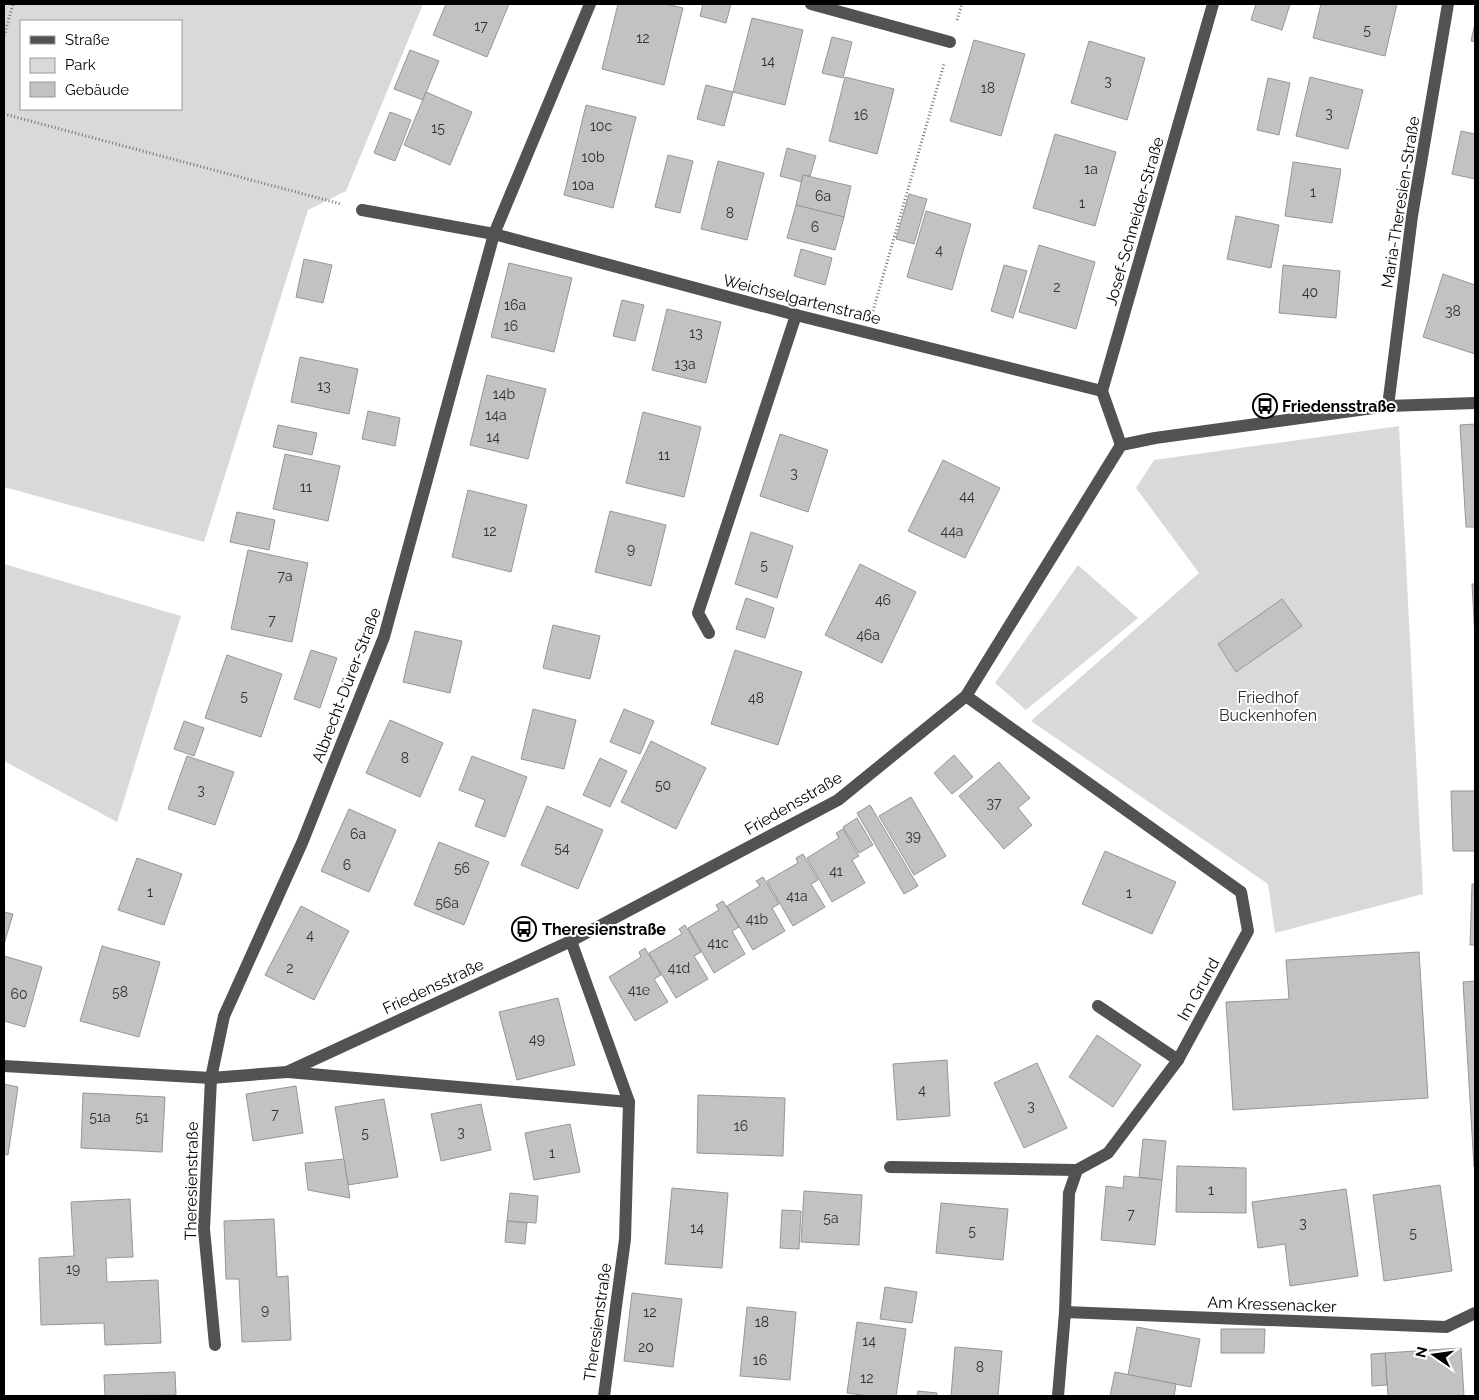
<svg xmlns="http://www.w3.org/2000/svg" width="1479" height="1400" font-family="Raleway,sans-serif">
<rect width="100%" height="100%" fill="#fff"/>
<g fill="#d9d9d9" fill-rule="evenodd">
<path d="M4 4H423L346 191 308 210 204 542 4 487ZM21 21H181V109H21Z"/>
<polygon points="1399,426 1423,894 1275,933 1268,884 1031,721 1199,573 1136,488 1154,460"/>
<polygon points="4,564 181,616 117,822 4,761"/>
<polygon points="1078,565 1138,618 1026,710 995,683"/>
</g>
<g fill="#c2c2c2" stroke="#969696">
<polygon points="446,4 509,4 487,57 433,35"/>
<polygon points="618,4 666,4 683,8 664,85 602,69"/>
<polygon points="703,4 731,4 726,23 700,16"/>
<polygon points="1256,4 1290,4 1282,30 1251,20"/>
<polygon points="1321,4 1397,4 1385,56 1313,38"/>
<polygon points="752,18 803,30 785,105 733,92"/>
<polygon points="1475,23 1475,42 1471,41"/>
<polygon points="832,37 852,42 843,78 822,73"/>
<polygon points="974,40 1025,54 1001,136 950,121"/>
<polygon points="1089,41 1145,58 1127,120 1071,103"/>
<polygon points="410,50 439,61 423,100 394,89"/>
<polygon points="845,77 894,89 877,154 829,141"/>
<polygon points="1310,77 1363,90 1348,149 1296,136"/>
<polygon points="1268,78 1290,83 1279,135 1257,130"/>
<polygon points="706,85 733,92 724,126 697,119"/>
<polygon points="426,92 472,112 450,165 404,145"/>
<polygon points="586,105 636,117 613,208 564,195"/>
<polygon points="390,112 411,120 395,161 374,153"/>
<polygon points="1461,131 1475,134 1475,179 1452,174"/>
<polygon points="1055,134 1116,152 1095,226 1033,208"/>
<polygon points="787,148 816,156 810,176 803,175 802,182 780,176"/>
<polygon points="668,155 693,161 680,213 655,207"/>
<polygon points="718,161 764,173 747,240 701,229"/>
<polygon points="1293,162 1341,169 1332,223 1285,216"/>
<polygon points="803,175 851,186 844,217 796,205"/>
<polygon points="909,194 927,199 914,244 896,239"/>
<polygon points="796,205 844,217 835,250 787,238"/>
<polygon points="926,211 971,224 952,290 907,277"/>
<polygon points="1236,216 1279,225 1271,268 1227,259"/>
<polygon points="1039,245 1095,262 1076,329 1019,312"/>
<polygon points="801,249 832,258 825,285 794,276"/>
<polygon points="304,259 332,265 323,303 296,297"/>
<polygon points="509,263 572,278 554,352 491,337"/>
<polygon points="1004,265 1027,271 1013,318 991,311"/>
<polygon points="1283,265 1340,271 1336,318 1279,313"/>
<polygon points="1443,274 1475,285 1475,354 1423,337"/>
<polygon points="622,300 644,305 635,341 613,336"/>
<polygon points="667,309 721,322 706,383 652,370"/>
<polygon points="300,357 358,369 349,414 291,402"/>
<polygon points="487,375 546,389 528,459 470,445"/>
<polygon points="368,411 400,418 395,446 362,439"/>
<polygon points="643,412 701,427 684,497 626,483"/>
<polygon points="1475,424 1475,527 1466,527 1460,425"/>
<polygon points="278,425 317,433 312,455 273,447"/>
<polygon points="780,434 828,450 808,512 760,496"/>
<polygon points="285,454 340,466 328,521 273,509"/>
<polygon points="943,460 1000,488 965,558 908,531"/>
<polygon points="468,490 527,505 511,572 452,557"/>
<polygon points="610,511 666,525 651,586 595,572"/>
<polygon points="237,512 275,520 269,550 230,542"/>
<polygon points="751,532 793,546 777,598 735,584"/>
<polygon points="248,550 308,563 292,642 231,629"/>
<polygon points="860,564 916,592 882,663 825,635"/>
<polygon points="1472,584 1475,584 1475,637"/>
<polygon points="746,598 774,608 765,638 736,629"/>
<polygon points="1282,599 1302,626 1236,672 1218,644"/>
<polygon points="553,625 600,636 590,679 543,668"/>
<polygon points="415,631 462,641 450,693 403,682"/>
<polygon points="311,650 337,658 320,708 294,699"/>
<polygon points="735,650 802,672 778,745 711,724"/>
<polygon points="227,655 282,674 261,737 205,718"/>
<polygon points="533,709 576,720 564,769 521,759"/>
<polygon points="624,709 654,721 640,754 610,742"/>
<polygon points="390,720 443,743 420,797 366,773"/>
<polygon points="184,721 204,728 194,756 174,749"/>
<polygon points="651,741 706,768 676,829 621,802"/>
<polygon points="954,755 973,777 952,794 934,773"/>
<polygon points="187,756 234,772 215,825 168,809"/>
<polygon points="472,756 527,777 505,837 475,826 485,800 459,790"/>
<polygon points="600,758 627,771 610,807 583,795"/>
<polygon points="999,762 1030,798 1018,808 1032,825 1004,849 959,796"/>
<polygon points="1451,791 1475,791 1475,851 1453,851"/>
<polygon points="911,797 946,856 914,875 879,816"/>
<polygon points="870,805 918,886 904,894 857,813"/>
<polygon points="547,806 603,830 578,889 521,865"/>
<polygon points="349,809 396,830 369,892 321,871"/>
<polygon points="857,818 873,845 859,853 843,827"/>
<polygon points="843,829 859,856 852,860 865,883 832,902 807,858 839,838 836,833"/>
<polygon points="439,842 489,862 464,925 414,905"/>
<polygon points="1105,851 1176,882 1152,934 1082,904"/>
<polygon points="803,854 818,880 811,884 825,907 793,926 767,881 798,863 796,858"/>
<polygon points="137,858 182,874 164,925 118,910"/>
<polygon points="763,877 779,904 772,908 785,931 753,950 727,906 760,886 756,881"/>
<polygon points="1472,884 1475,884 1475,945 1470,945"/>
<polygon points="723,901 739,927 732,931 745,954 714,973 688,928 719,910 716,905"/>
<polygon points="301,906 349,931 314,1000 265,975"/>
<polygon points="4,912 13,914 4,944"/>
<polygon points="685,925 701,952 694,956 708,979 676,998 649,953 682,934 679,929"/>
<polygon points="102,946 160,962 139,1037 80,1021"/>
<polygon points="645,948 661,975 654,979 668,1002 635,1021 609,977 641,957 639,952"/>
<polygon points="1419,952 1428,1098 1233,1110 1226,1002 1289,999 1286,960"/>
<polygon points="4,956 42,967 25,1027 4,1021"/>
<polygon points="1475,981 1475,1167 1474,1167 1463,982"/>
<polygon points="558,998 575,1065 517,1080 499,1012"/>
<polygon points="1097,1035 1141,1065 1113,1107 1069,1077"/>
<polygon points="947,1060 950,1116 897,1120 893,1064"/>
<polygon points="1037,1063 1067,1128 1024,1148 994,1083"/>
<polygon points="4,1084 18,1087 8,1155 4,1154"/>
<polygon points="296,1086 303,1133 253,1141 246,1094"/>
<polygon points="83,1093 165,1097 162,1152 81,1148"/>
<polygon points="698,1095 785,1098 783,1156 697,1153"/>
<polygon points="384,1099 398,1177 348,1185 335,1107"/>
<polygon points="481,1104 491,1150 441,1161 431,1114"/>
<polygon points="570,1124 580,1172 534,1180 525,1133"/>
<polygon points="1143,1139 1166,1141 1162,1180 1139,1177"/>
<polygon points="344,1159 350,1198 308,1190 305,1163"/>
<polygon points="1177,1166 1246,1168 1246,1213 1176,1212"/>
<polygon points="1124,1176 1162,1180 1155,1245 1101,1240 1106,1186 1123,1188"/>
<polygon points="1440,1185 1452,1271 1384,1281 1373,1195"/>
<polygon points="672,1188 728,1193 722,1268 665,1264"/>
<polygon points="1346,1189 1358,1276 1290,1286 1285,1244 1258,1248 1252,1202"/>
<polygon points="804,1191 862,1195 859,1245 801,1242"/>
<polygon points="510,1193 538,1196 536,1223 507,1221"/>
<polygon points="130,1199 133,1257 106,1258 107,1282 158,1280 161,1343 105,1345 104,1323 41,1325 39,1258 74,1256 71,1202"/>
<polygon points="941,1203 1008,1209 1003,1260 936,1253"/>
<polygon points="782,1210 801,1211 799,1249 780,1248"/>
<polygon points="274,1219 277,1277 288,1276 291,1340 242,1342 239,1279 226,1279 224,1221"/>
<polygon points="507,1221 527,1223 525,1244 505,1242"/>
<polygon points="885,1287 917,1292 912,1323 880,1319"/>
<polygon points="632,1293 682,1299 673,1367 624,1361"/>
<polygon points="747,1307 796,1312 790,1380 740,1376"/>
<polygon points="857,1322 906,1329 896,1396 869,1396 847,1393"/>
<polygon points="1137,1327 1200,1339 1191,1387 1128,1375"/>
<polygon points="1221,1329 1265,1329 1264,1353 1221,1353"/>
<polygon points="955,1347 1002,1351 998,1396 951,1396"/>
<polygon points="1461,1348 1464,1396 1388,1396 1385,1353"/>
<polygon points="1385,1353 1387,1385 1372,1386 1371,1354"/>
<polygon points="175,1372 176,1395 105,1396 104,1375"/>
<polygon points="1115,1372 1176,1384 1174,1396 1110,1396"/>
<polygon points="918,1391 937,1393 937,1396 917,1396"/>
</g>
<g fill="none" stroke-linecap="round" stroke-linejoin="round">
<g stroke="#747474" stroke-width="3" stroke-dasharray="1 2.5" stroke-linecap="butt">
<polyline points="957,20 962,4"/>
<polyline points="4,36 13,4"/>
<polyline points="4,114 341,204"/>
<polyline points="873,311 944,64"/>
</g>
<g stroke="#525252" stroke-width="12">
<polyline points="811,4 950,42"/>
<polyline points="362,210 494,234 796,315 1102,391"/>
<polyline points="1388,406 1412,216 1448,4"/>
<polyline points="1121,445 1102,391 1213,4"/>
<polyline points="709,633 698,613 796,315"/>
<polyline points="966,696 1241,892 1248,931 1178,1060 1108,1153 1077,1170 1069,1193 1065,1312 1058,1396"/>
<polyline points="571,941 629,1102 625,1239 604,1396"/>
<polyline points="1098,1006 1178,1060"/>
<polyline points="4,1066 211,1078 287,1072 571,941 838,800 966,696 1121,445 1155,438 1388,406 1475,403"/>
<polyline points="288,1072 629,1102"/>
<polyline points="890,1167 1077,1170"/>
<polyline points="1065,1312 1446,1327 1475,1313"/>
<polyline points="215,1345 204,1229 211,1078 224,1016 302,843 384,637 494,234 590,4"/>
</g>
</g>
<defs>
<symbol id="bus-ring" viewBox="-11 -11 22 22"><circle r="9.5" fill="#fff" stroke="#000" stroke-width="1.5"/><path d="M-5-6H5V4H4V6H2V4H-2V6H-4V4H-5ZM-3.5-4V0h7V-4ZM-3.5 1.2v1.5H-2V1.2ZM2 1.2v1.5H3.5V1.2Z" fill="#000"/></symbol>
</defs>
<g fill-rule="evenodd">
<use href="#bus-ring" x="1251" y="392" width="28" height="28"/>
<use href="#bus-ring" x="510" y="915" width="28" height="28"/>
</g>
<g text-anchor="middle" stroke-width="4" stroke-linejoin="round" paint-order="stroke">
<g font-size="14" fill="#303030">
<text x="481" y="31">17</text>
<text x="1367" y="35">5</text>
<text x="643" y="43">12</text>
<text x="768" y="66">14</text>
<text x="1108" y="86">3</text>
<text x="988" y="93">18</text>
<text x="1329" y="118">3</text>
<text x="861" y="120">16</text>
<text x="601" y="131">10c</text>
<text x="438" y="133">15</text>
<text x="593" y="162">10b</text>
<text x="1091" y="174">1a</text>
<text x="583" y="190">10a</text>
<text x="1313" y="197">1</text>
<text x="823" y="201">6a</text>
<text x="1082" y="208">1</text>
<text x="730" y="218">8</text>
<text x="815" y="232">6</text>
<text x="939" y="255">4</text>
<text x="1057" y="292">2</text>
<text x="1310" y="297">40</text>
<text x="515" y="310">16a</text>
<text x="1453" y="316">38</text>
<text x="511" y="331">16</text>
<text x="696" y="338">13</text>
<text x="685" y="369">13a</text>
<text x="324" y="391">13</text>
<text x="504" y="399">14b</text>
<text x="496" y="420">14a</text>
<text x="493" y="442">14</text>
<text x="664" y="460">11</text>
<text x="794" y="478">3</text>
<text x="306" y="492">11</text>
<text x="967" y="501">44</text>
<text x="490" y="536">12</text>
<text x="952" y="536">44a</text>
<text x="631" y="554">9</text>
<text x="764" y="570">5</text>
<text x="285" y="581">7a</text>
<text x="883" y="605">46</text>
<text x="272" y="625">7</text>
<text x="868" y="640">46a</text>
<text x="244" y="701">5</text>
<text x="756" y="703">48</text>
<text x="405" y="763">8</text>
<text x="663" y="790">50</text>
<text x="201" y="795">3</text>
<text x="994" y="808">37</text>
<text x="358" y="839">6a</text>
<text x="913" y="841">39</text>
<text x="562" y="853">54</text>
<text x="347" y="870">6</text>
<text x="462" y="873">56</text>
<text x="836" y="876">41</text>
<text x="150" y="897">1</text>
<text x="1129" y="898">1</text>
<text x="797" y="901">41a</text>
<text x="447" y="908">56a</text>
<text x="757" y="924">41b</text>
<text x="310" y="940">4</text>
<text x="718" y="948">41c</text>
<text x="290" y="973">2</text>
<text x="679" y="973">41d</text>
<text x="639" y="995">41e</text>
<text x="120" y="997">58</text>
<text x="19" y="999">60</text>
<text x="537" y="1044">49</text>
<text x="922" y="1095">4</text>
<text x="1031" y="1111">3</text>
<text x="275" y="1119">7</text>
<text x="100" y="1122">51a</text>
<text x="142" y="1122">51</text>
<text x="741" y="1131">16</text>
<text x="461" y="1137">3</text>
<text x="365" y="1138">5</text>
<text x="552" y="1158">1</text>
<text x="1211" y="1195">1</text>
<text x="1131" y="1219">7</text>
<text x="831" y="1223">5a</text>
<text x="1303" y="1228">3</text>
<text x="697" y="1233">14</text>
<text x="972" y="1236">5</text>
<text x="1413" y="1238">5</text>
<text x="73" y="1274">19</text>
<text x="265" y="1315">9</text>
<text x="650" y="1317">12</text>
<text x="762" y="1327">18</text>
<text x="869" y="1346">14</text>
<text x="646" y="1352">20</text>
<text x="760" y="1365">16</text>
<text x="980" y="1372">8</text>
<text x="867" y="1383">12</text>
</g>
<g font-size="16" fill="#000" stroke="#fff">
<text transform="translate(1400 202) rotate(-81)" y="6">Maria-Theresien-Straße</text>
<text transform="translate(1134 221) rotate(-74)" y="6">Josef-Schneider-Straße</text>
<text transform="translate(802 299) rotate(14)" y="6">Weichselgartenstraße</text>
<text transform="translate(346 685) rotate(-69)" y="6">Albrecht-Dürer-Straße</text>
<text transform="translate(793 803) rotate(-30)" y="6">Friedensstraße</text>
<text transform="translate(433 986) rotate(-25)" y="6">Friedensstraße</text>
<text transform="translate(1198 989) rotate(-61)" y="6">Im Grund</text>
<text transform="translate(191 1181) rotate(-89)" y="6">Theresienstraße</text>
<text transform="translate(1272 1304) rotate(2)" y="6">Am Kressenacker</text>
<text transform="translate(597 1322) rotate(-82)" y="6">Theresienstraße</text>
</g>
<g font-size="16" font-weight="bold" fill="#000" stroke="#fff" text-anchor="start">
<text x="1282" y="412">Friedensstraße</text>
<text x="542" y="935">Theresienstraße</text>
</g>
<g font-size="16" fill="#303030" stroke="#fff">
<text x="1268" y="703">Friedhof<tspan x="1268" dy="18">Buckenhofen</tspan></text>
</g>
</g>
<rect width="1479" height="1400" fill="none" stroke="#000000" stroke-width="10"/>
<rect x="20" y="20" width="162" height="90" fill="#ffffff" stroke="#999999"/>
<rect x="30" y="36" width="25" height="8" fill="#525252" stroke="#999999"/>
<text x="65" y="45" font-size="15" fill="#000000">Straße</text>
<rect x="30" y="58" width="25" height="15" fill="#d9d9d9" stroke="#999999"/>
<text x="65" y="70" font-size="15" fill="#000000">Park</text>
<rect x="30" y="82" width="25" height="15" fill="#c2c2c2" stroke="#999999"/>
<text x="65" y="95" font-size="15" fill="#000000">Gebäude</text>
<g transform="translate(1434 1355) rotate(283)" stroke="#ffffff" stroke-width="4" paint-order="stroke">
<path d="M0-4L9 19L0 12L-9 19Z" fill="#000000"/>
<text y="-8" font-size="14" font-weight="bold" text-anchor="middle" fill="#000000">N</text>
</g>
</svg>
